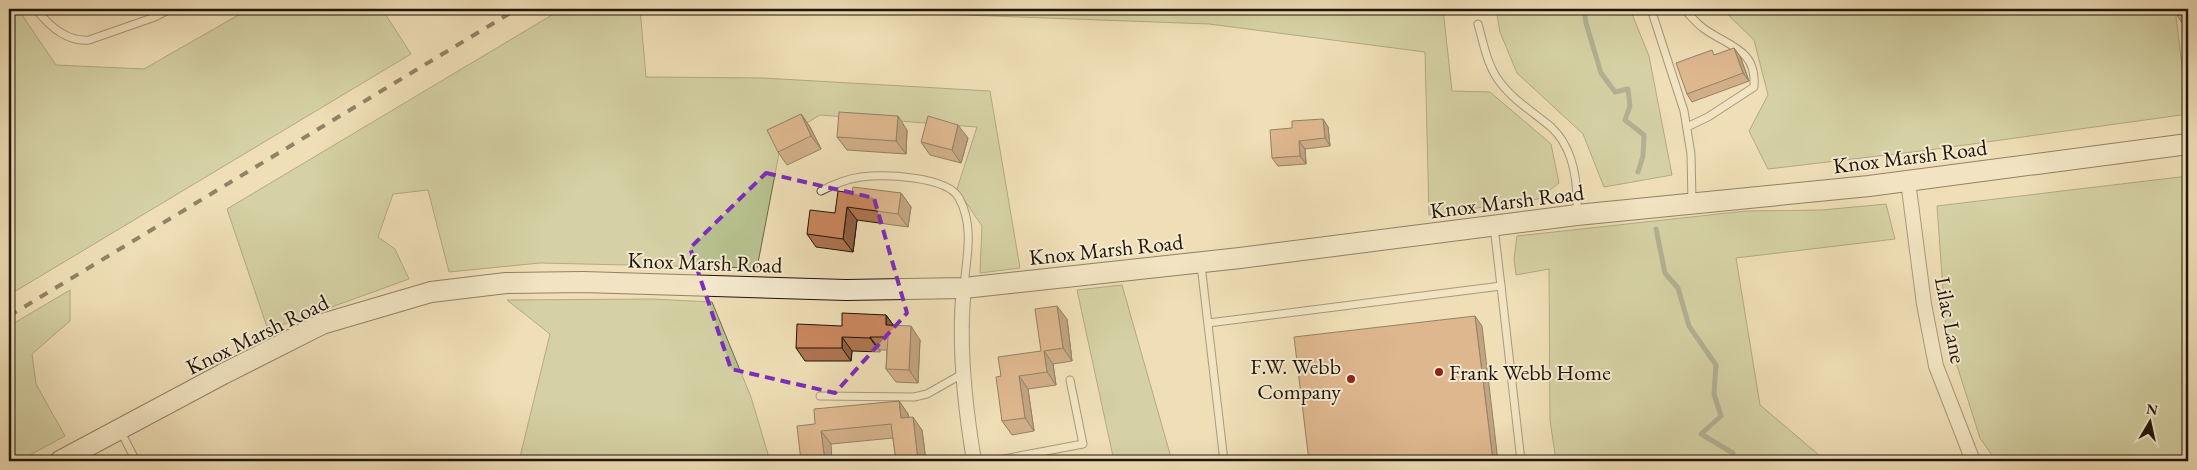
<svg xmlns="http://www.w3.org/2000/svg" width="2197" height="470" font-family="'EB Garamond',serif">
<rect width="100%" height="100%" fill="#efdeb6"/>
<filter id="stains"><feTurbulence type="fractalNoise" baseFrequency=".004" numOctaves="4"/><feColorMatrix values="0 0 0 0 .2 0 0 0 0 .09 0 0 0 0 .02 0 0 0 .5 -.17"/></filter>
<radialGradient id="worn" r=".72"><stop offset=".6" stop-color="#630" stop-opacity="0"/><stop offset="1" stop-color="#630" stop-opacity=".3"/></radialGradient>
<g fill="#b7c18f" stroke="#6a6a4a">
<polygon points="9,9 18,9 56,65 144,69 249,9 382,9 411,54 9,295"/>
<polygon points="562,9 640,9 646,77 763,78 990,91 1020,268 980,273 982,226 957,189 977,127 820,115 782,138 757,268 540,263 449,272 428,190 393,194 378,237 395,249 409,279 268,330 227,209"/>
<polygon points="801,9 1443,9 1452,91 1490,92 1551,144 1559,183 1538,199 1429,215 1425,52 1209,24"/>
<polygon points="1496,9 1630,9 1649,56 1672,175 1604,187 1583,134 1517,73 1500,32"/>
<polygon points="1722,9 2175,9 2188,114 1929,150 1768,169 1749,131 1768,95 1754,40"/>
<polygon points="2188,176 2188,461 1996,461 1980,438 1946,331 1937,206"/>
<polygon points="1886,204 1895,239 1736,258 1760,405 1826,461 1556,461 1550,420 1549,269 1516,275 1514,259 1517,236 1746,211 1822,210"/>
<polygon points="1122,285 1172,461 1114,461 1077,290"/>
<polygon points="70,290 70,321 32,354 36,384 65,436 19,461 9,461 9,326"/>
<polygon points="652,299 712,302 751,397 770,461 519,461 550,334 507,300"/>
</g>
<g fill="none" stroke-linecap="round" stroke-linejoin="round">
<g stroke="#697968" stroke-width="5">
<polyline points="1584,9 1586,23 1601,73 1615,92 1628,89 1630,106 1625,120 1644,135 1643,156 1638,172"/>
<polyline points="1656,229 1665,273 1678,288 1689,326 1716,365 1714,394 1721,416 1701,434 1733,453 1733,461"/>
</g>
<defs>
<g id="service">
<path d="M36 9C49 26 66 42 89 40L155 17 170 9"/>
<polyline points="1651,9 1684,111 1691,154 1692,201"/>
<path d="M1684 9C1690 15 1696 23 1703 28 1729 47 1757 49 1754 87L1708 117 1687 127"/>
<path d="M1478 24C1483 42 1487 63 1497 78 1511 99 1532 111 1551 127 1574 148 1578 183 1577 212"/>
<path d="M821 191C834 184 846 179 861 177 884 174 947 176 959 198 974 225 967 256 964 285"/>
<polyline points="1201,265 1224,461"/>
<polyline points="1501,286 1521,461"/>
<polyline points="1208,323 1501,286 1494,227"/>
<polyline points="820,396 914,397 927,394 964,373"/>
<polyline points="120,430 136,461"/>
<polyline points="993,461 1083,444 1070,380"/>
</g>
<g id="minor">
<polyline points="1908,181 1924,304 1936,366 1973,461"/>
<path d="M964 288C958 342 965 407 974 461"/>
</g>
<polyline id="secondary" points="60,461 223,374 322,324 431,292 506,283 583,282 846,290 964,288 1240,258 1577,215 1869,186 2188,144"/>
</defs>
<use href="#service" stroke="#524632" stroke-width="9"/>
<use href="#minor" stroke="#524632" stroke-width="16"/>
<use href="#secondary" stroke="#1e1406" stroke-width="22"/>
<use href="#service" stroke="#f5ead0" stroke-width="7"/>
<use href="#minor" stroke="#f5ead0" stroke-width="14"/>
<use href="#secondary" stroke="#f5ead0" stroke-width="20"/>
<polyline stroke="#1e1406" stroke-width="4" stroke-dasharray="9 9" stroke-linecap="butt" points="9,316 517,9"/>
</g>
<g fill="#af7451" stroke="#1e1406">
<polygon points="2188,9 2188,22 2182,23 2177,15"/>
<polygon points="1716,54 1740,56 1749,81 1692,102 1687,94"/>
<polygon points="801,114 810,127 821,149 787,165 778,152"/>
<polygon points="1323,119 1328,127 1330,146 1305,149 1306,164 1278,166 1272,158"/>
<polygon points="907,130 906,154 847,150 837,137"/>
<polygon points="968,138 961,163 930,155 921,142"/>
<polygon points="852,193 901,193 911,207 908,227 857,220 853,252 816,247 807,234 835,213"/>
<polygon points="886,315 894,326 920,340 918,383 896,382 886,369 887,350 880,350 880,352 852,351 851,361 805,361 796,348 842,326"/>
<polygon points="1067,319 1072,361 1053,364 1056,385 1028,389 1034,431 1012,435 1002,421 1001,376 1041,351"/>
<polygon points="899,401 908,414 909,417 922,430 926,461 896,461 893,438 831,444 815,424"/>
</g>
<g fill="#8e5e42" stroke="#1e1406">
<polygon points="1734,48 1740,56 1749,81 1743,73"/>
<polygon points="801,114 810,127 821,149 811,136"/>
<polygon points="898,116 907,130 906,154 896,141"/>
<polygon points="1323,119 1328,127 1330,146 1325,138"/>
<polygon points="958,125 968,138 961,163 952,150"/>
<polygon points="1299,141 1305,149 1306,164 1300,156"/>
<polygon points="901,193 911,207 908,227 898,214"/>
<polygon points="847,207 857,220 853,252 843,239"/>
<polygon points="1057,306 1067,319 1072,361 1063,348"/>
<polygon points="886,315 896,329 886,325"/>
<polygon points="1475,316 1482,326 1498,461 1493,461"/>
<polygon points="911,326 920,340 918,383 909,370"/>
<polygon points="842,337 852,351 851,361 842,348"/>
<polygon points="870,337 880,350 880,352 870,338"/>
<polygon points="1044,351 1053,364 1056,385 1047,372"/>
<polygon points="1019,376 1028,389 1034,431 1025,418"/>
<polygon points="899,401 908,414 910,431 901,418"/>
<polygon points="913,417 922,430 926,461 918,461"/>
<polygon points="821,431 831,444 832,461 825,461"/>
</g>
<g fill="#cb875e" stroke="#1e1406">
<polygon points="2176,9 2188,9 2188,13 2177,15"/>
<polygon points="1734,48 1743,73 1687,94 1676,63 1712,50 1714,55"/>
<polygon points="839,112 898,116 896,141 837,137"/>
<polygon points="801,114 811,136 778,152 767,130"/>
<polygon points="928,116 958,125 952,150 921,142"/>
<polygon points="1323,119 1325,138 1299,141 1300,156 1272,158 1270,130 1292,128 1292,121"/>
<polygon points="853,187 901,193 898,214 847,207 843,239 807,234 810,210 835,213 838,191 852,193"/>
<polygon points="1057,306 1063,348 1044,351 1047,372 1019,376 1025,418 1002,421 996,377 1001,376 998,357 1041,351 1035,309"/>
<polygon points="842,313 886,315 886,325 911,326 909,370 886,369 888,337 870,337 870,338 842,337 842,348 796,348 797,324 842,326"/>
<polygon points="1475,316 1493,461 1309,461 1294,337"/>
<polygon points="899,401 901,418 913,417 918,461 896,461 891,424 821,431 825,461 801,461 797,426 815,424 814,409"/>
</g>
<path d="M0 0H2197V470H0ZM766 173 874 198 907 313 835 393 731 369 690 248Z" fill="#efdeb6" fill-opacity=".55" fill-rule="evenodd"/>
<path fill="none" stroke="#7b2cbf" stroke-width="4" stroke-dasharray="10 6" stroke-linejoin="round" d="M766 173 874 198 907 313 835 393 731 369 690 248Z"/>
<g fill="#8f2418" stroke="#f5ead0" stroke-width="2">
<circle cx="1439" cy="372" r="5"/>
<circle cx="1351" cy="379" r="5"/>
</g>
<g text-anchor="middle" stroke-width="4" stroke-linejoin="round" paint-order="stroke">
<g font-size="22" fill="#1e1406" stroke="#f5ead0">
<text transform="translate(1910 156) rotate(-7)" y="8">Knox Marsh Road</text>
<text transform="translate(1507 201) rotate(-7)" y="8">Knox Marsh Road</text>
<text transform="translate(1106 249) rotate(-6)" y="8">Knox Marsh Road</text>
<text transform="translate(705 262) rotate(2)" y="8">Knox Marsh Road</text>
<text transform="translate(1951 320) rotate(79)" y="8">Lilac Lane</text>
<text transform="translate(257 334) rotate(-26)" y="8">Knox Marsh Road</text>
</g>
<g font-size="22" fill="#1e1406" stroke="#f5ead0" text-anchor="end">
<text x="1341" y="374">F.W. Webb<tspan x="1341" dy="25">Company</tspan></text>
<text x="1449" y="380" text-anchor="start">Frank Webb Home</text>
</g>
</g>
<rect width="2197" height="470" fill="none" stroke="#efdeb6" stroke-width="30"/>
<rect x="10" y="10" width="2177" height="450" fill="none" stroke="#1e1406" stroke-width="2.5"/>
<rect x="15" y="15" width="2167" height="440" fill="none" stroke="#1e1406"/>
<g transform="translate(2150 422) rotate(9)" stroke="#f5ead0" stroke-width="4" paint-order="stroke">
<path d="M0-4L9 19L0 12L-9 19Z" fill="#1e1406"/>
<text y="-8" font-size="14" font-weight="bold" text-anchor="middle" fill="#1e1406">N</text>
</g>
<rect width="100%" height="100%" filter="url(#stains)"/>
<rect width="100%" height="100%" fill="url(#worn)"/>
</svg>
